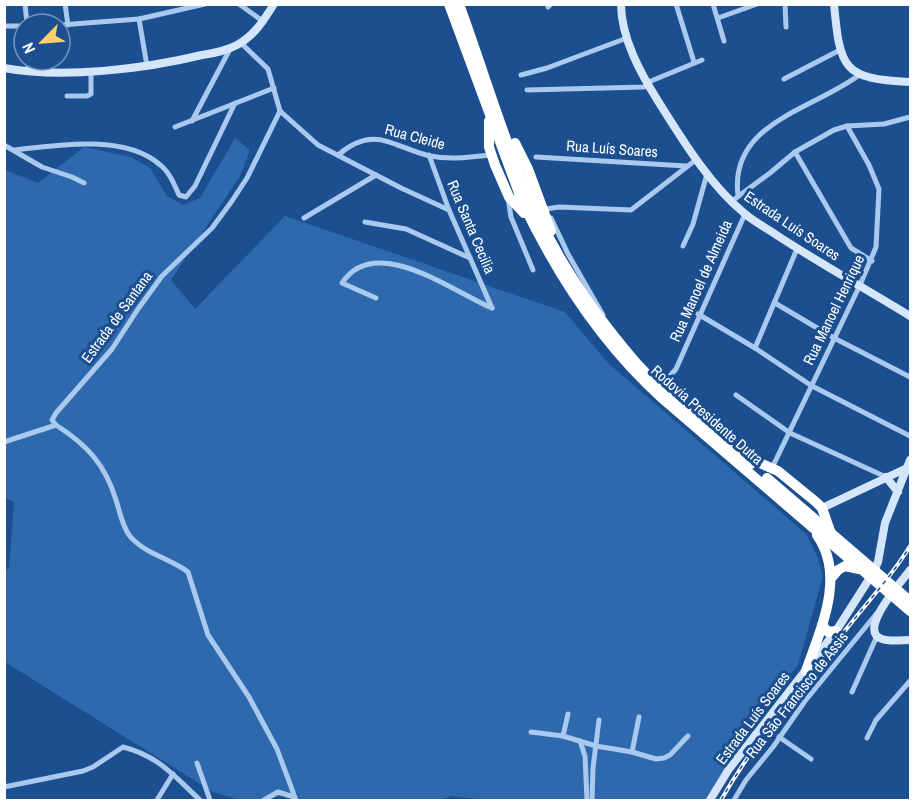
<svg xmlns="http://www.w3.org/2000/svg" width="915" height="805" font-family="'Archivo Narrow',sans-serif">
<rect width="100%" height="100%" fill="#1b4f8f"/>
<path fill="#2e69ad" d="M235 138 250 150 240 176 171 280 195 309 285 216 565 312 607 362 806 534 817 556 823 576 798 665 752 725 706 800H484L452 796 440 800H300L296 792C259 802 250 804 213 792L5 662 4 569H9L14 502 4 497 5 170 38 183 84 147 131 157 150 168 167 196 183 205 200 198Z"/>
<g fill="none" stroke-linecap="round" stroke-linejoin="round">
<g stroke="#a9c9ee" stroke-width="5">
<polyline points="25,4 27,24"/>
<polyline points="65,4 68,25"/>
<polyline points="239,4 264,22"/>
<polyline points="676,4 694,62"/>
<polyline points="713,4 724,41"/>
<polyline points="785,4 786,27"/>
<polyline points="548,7 551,4"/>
<polyline points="718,18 757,4"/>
<polyline points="139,19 147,66"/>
<polyline points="60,25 139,19 205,4"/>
<polyline points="4,26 24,26"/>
<polyline points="241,43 268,69 280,111"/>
<polyline points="28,60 28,71"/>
<polyline points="521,75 547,68 627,38"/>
<polyline points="784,79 840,50"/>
<polyline points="527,90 644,87 651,81 702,60"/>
<polyline points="67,96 87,96 91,94 91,71"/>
<path d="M280 111 247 178 232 201 212 228 162 276 138 309 112 349 56 413 52 420 56 425C87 445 105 464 116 500 120 512 122 525 129 535 144 554 170 558 188 572L208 635 249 697 264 725 277 749 296 800"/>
<polyline points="280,111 318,145 401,188 449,210"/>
<polyline points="192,121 230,49"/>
<polyline points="175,127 274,88"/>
<polyline points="4,145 42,167 72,177 84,183"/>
<path d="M15 150C57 145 124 134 159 164 169 171 174 184 179 195L186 197 195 186 235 103"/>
<polyline points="795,152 851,248 872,261"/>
<path d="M338 155C375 124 392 147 430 156 451 160 471 157 491 155"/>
<polyline points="429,155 449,210 492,308"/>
<polyline points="536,157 686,166"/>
<path d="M738 195C729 122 815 109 859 75"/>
<polyline points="508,198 511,217 533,270"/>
<polyline points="732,201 770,173 795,152 834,130 847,126 884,124 910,117"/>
<polyline points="546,209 559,207 631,210 697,159"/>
<polyline points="304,218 376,175"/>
<polyline points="551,218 568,254 603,315"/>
<polyline points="365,222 406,229 470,258"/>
<polyline points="683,246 693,224 707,174"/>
<path d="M376 298 342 283C375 232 453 292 492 308"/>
<polyline points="775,303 834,338 910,377"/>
<polyline points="698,314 755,348 812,386 910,436"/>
<polyline points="755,348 797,249"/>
<polyline points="660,387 676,369 745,214"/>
<polyline points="736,395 790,433 886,477"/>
<polyline points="4,442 56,425"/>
<polyline points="772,468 860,285 876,247 879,189 869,165 847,126"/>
<polyline points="852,692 877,636"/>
<polyline points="531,732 563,736 596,746 632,752 656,759 664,758 670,755 688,736"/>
<polyline points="563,736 568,714"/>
<polyline points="779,737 811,759"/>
<polyline points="867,738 876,720 910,681"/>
<polyline points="580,741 585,756 587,800"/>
<polyline points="632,752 639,717"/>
<polyline points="197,763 210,800"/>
<path d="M4 787 83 771 93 767 123 747C159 756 175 777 200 800"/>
<polyline points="157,800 173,774"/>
<polyline points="264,800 278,792 294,797"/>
<polyline points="592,800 593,768 599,720"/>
<polyline points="734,800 746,780 773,747 805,701 877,613"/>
</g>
<g stroke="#d6e6fa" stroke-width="8">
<path d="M621 4C621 38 641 74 658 101 682 139 709 184 744 213 754 222 767 228 778 236 821 264 866 289 910 316"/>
<path d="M834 4C840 69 843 79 910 82"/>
<path d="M4 68C63 79 144 69 202 55 214 53 226 51 237 45 254 36 264 20 274 4"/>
<polyline points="886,477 898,492"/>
<polyline points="822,508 907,468"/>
<path d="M910 570C903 580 856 631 882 639 890 642 902 640 910 640"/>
<polyline points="710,800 729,769 836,631 873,573 878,562 885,523 910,460"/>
</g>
<g stroke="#fff" stroke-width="10">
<path d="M449 4 522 201C557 275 602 344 663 399L910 611"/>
<path d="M459 4C485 75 506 150 539 218 564 271 599 320 638 365 672 402 713 432 751 464"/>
<polyline points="489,121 489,147 495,165 509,197 524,213"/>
<polyline points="515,143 528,169 551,231"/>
<polyline points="746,457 778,471 816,502 822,508 830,531"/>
<polyline points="767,478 910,601"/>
<polyline points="832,577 838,570 845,566 859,569"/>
<polyline points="822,625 828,632 836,631"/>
<path d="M806 671C821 628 846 576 817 535"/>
</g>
<defs>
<path id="rail" d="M721 800C758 736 806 680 852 622 871 598 894 573 910 546"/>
</defs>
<use href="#rail" stroke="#fff" stroke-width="4"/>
<use href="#rail" stroke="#1b4f8f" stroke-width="1.5" stroke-dasharray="4.5" stroke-linecap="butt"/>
</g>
<g text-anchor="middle" stroke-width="6" stroke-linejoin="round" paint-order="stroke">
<g font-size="15" fill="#fff" stroke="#1b4f8f">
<text transform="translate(415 137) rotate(15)" y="5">Rua Cleide</text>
<text transform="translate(612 149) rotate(4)" y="5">Rua Luís Soares</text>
<text transform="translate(792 226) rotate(34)" y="5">Estrada Luís Soares</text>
<text transform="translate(471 227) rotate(67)" y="5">Rua Santa Cecilia</text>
<text transform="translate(701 281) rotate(-66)" y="5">Rua Manoel de Almeida</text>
<text transform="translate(834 310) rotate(-64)" y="5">Rua Manoel Henrique</text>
<text transform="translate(117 317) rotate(-54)" y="5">Estrada de Santana</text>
<text transform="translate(707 415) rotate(41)" y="5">Rodovia Presidente Dutra</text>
<text transform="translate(797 695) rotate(-52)" y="5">Rua São Francisco de Assis</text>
<text transform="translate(753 718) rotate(-53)" y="5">Estrada Luís Soares</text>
</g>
</g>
<rect width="915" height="805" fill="none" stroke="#ffffff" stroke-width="12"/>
<g transform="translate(42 42) rotate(245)"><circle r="28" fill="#1b4f8f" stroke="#7695bc" stroke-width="1.5"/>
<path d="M0-4.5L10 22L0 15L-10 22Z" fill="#ffd166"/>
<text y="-9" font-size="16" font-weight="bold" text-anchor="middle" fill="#ffffff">N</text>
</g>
</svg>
